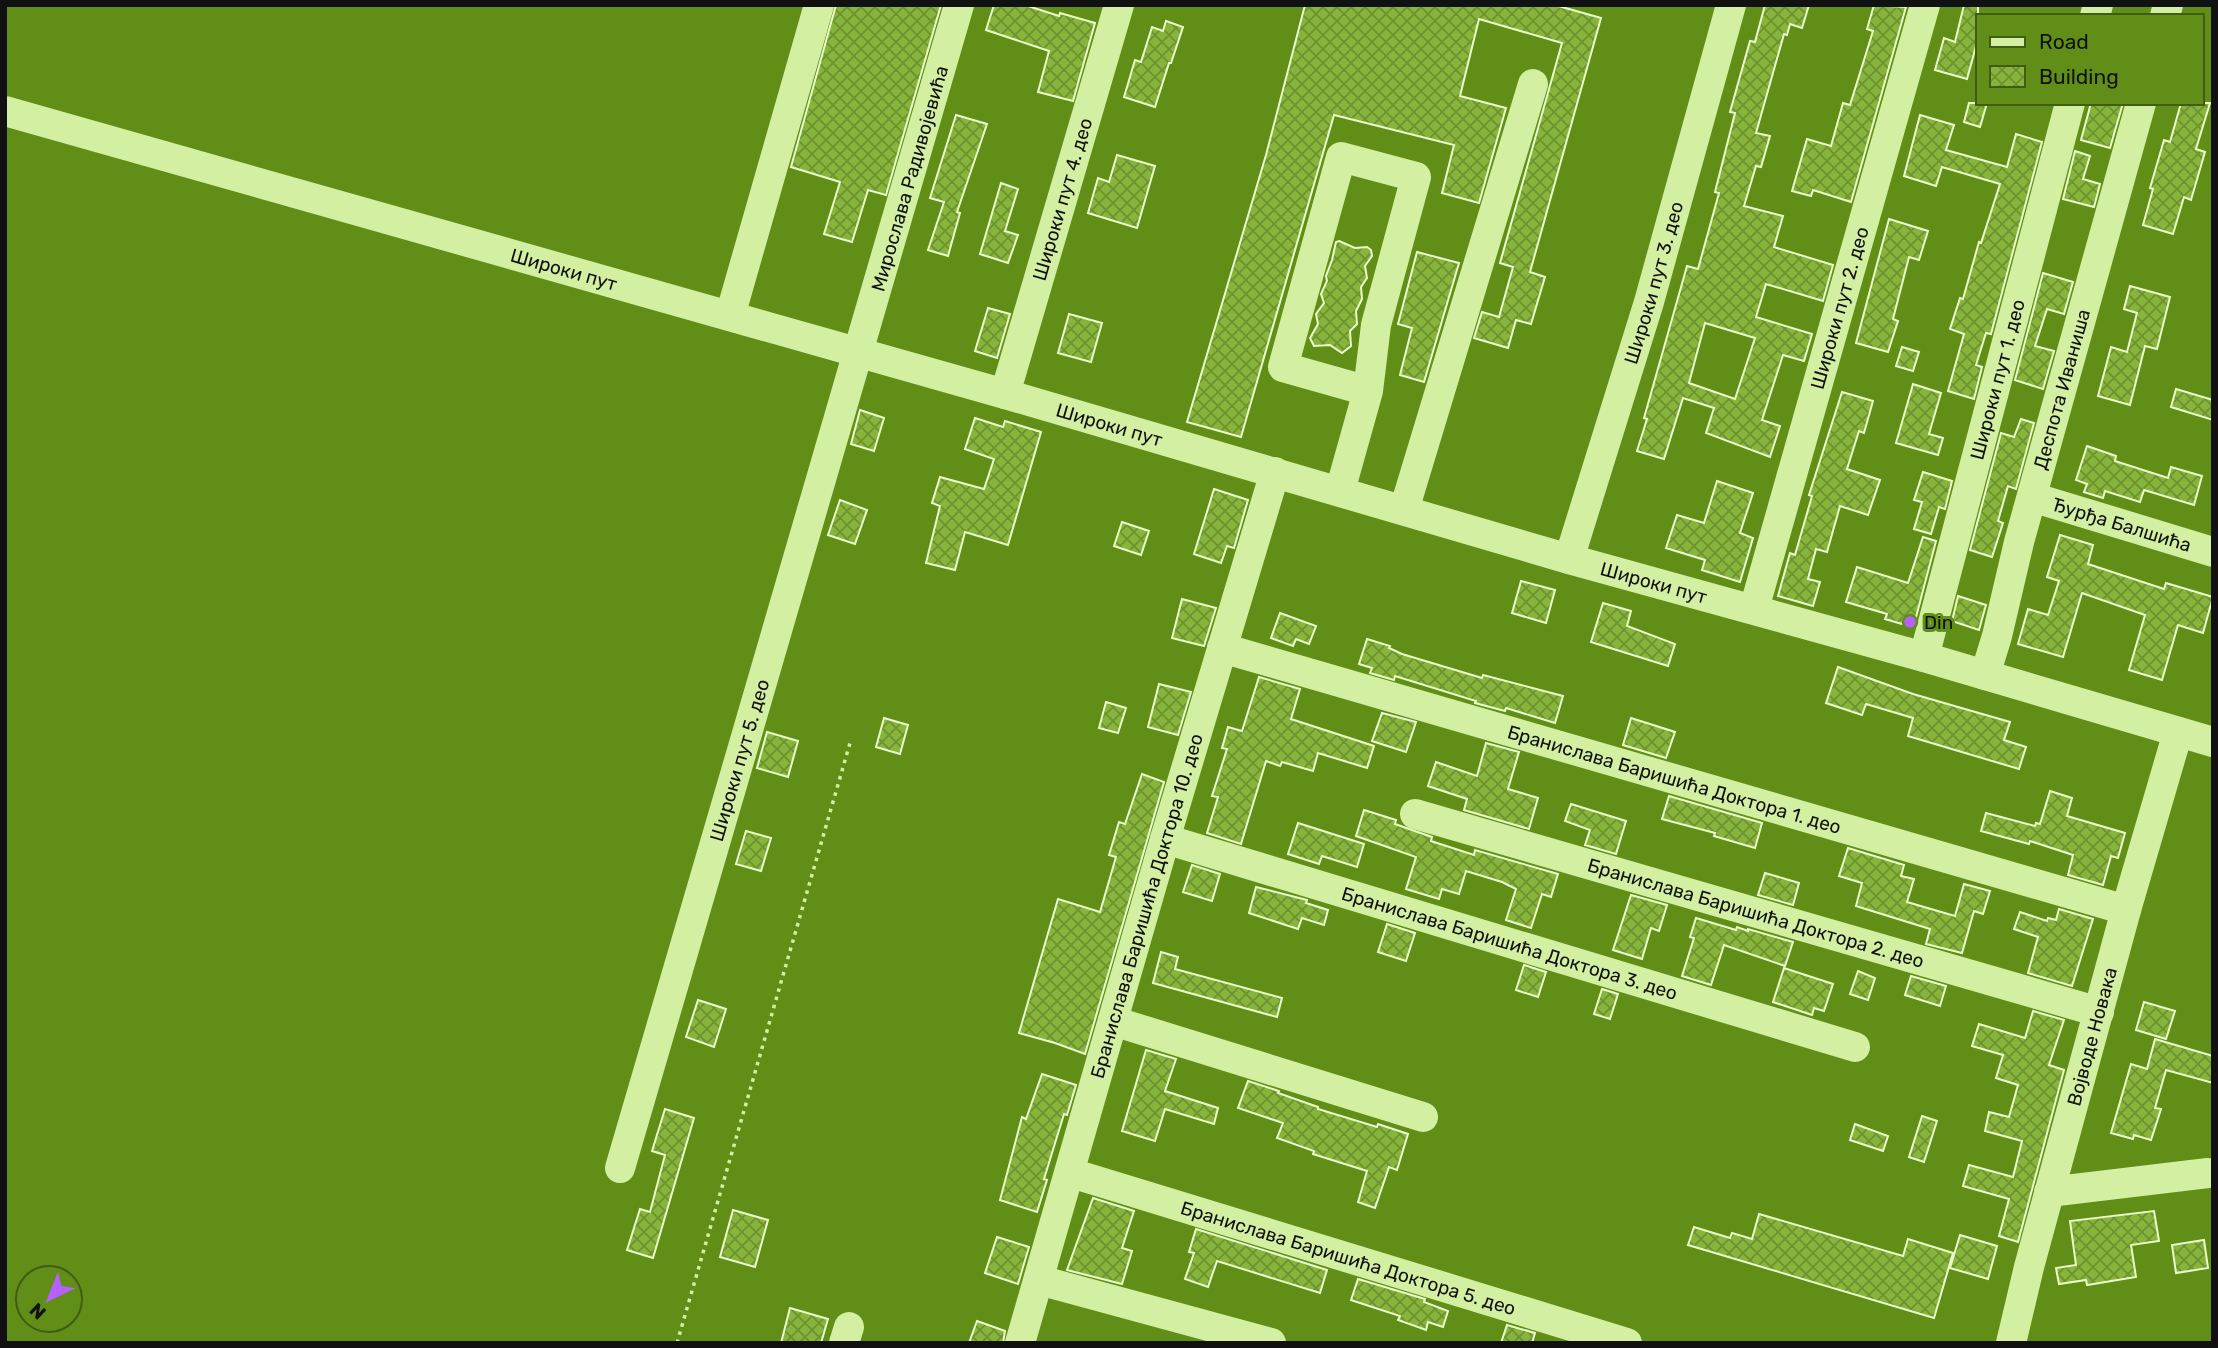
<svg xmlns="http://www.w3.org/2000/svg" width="2218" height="1348" font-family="Rubik,sans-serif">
<defs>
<pattern id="building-cross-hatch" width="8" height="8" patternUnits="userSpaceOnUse" patternTransform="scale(1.75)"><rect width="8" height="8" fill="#87b53b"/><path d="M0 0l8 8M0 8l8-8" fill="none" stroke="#6d9230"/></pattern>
</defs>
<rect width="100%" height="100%" fill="#608e17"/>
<g fill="url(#building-cross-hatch)" stroke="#e8fbc8" stroke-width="2" fill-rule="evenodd">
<polygon points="836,5 941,5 886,195 868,190 852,242 824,234 840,182 791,167"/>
<polygon points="994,5 1025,5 1059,16 1060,13 1095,23 1073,101 1038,92 1049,51 986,30"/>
<polygon points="1305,5 1555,5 1601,18 1530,272 1545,277 1531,324 1516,320 1508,348 1474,338 1482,312 1499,317 1513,267 1500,263 1562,43 1479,19 1460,96 1506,108 1479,203 1442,193 1454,145 1334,115 1241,437 1187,422 1266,155"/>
<path d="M1765 5H1809L1802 28 1790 24 1787 35 1784 34 1756 133 1770 136 1761 167 1756 166 1744 206 1783 216 1774 247 1833 265 1823 301 1766 284 1756 317 1812 334 1804 361 1783 355 1762 420 1780 426 1770 457 1706 433 1714 408 1683 398 1664 459 1637 451 1647 419 1644 418 1687 266 1698 269 1719 193 1715 192 1735 113 1730 112 1750 41 1755 42ZM1705 323 1755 338 1735 399 1689 383Z"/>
<polygon points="1874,5 1906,7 1851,202 1813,190 1811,196 1792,191 1807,139 1831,146 1843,103 1850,105 1873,31 1867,29"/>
<polygon points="1964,5 1978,5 1978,39 1967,79 1935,70 1944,38 1955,42"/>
<polygon points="1166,21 1183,27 1171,63 1169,63 1155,107 1124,97 1135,60 1141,62 1152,27 1163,31"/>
<polygon points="1969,103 1987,103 1980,127 1964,122"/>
<polygon points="2091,103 2123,103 2110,148 2081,140"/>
<polygon points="2181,103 2210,103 2196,149 2205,152 2191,200 2184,197 2173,234 2143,225 2153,189 2150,188 2164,140 2170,142"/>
<polygon points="956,115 987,124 957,212 960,213 948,256 928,250 944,202 930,198"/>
<polygon points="1920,115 1954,125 1946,150 2007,167 2016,134 2042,142 1991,334 1986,333 1976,365 1982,367 1974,399 1948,391 1964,334 1950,329 1960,298 1963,299 1979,242 1981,243 2000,184 1942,167 1936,186 1904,176"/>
<polygon points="2075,151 2090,156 2083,179 2100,184 2094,207 2063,199"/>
<polygon points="1117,155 1155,166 1137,228 1088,213 1098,178 1109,182"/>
<polygon points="1001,183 1018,189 1005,231 1018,235 1008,263 980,254"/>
<polygon points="1889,219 1928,231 1919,260 1909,257 1893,319 1898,321 1888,352 1856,343"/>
<polygon points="1339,241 1355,248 1367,247 1371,250 1372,256 1365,266 1367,278 1361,287 1362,299 1356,311 1357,324 1350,331 1351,346 1342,353 1330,345 1314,346 1310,338 1318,324 1316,314 1324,303 1321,294 1327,281 1326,276 1332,260 1336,242"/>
<polygon points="1417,252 1459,263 1424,382 1400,375 1412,328 1398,324"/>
<polygon points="2043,273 2073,282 2064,314 2047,309 2035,346 2054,351 2043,389 2015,380"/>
<polygon points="2130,286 2170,297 2157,349 2145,346 2130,405 2098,396 2111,347 2127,352 2137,313 2124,309"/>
<polygon points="988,308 1010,314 997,358 975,351"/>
<polygon points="1069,314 1102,323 1091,362 1058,353"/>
<polygon points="1902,347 1919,352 1913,371 1896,366"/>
<polygon points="1913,384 1941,393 1929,434 1943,438 1938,455 1896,443"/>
<polygon points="2176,389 2213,400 2213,420 2171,407"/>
<polygon points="1842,392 1873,401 1864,433 1859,431 1847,469 1880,480 1868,515 1840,506 1827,552 1816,549 1808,579 1820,582 1813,606 1778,596 1790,553 1795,555 1812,496 1809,495"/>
<polygon points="860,410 884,418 874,451 851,444"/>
<polygon points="975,418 1003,427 1005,421 1041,432 1008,545 965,532 955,570 926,563 940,506 932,503 940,477 984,489 994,459 965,449"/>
<polygon points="2021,419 2034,423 2016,489 2008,486 1998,521 2003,523 1992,557 1970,550 2001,433 2014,437"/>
<polygon points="2087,446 2116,456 2115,461 2168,478 2171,467 2202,476 2194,505 2144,490 2140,502 2105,491 2103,498 2084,492 2087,484 2076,480"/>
<polygon points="1923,472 1952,481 1945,509 1939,507 1931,534 1914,529 1922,502 1914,500"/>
<polygon points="1717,481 1753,493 1740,533 1753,538 1740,582 1702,570 1705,560 1666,548 1677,515 1704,523"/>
<polygon points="1214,489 1248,500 1234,548 1227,546 1221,563 1194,554"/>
<polygon points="840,500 867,510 855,544 828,535"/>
<polygon points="1122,522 1149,531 1141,555 1114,546"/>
<polygon points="2060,535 2093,545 2088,564 2164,589 2166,583 2213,597 2203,633 2178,625 2162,680 2129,670 2145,615 2082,593 2063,657 2018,644 2028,609 2048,615 2059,581 2047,577"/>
<polygon points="1923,537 1936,541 1915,621 1904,618 1902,624 1885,619 1887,614 1846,602 1857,567 1908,583"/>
<polygon points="1521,581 1555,590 1546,623 1512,613"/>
<polygon points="1958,596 1986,605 1979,630 1952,621"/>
<polygon points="1182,599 1216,608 1204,646 1172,638"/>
<polygon points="1603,603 1631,611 1627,626 1675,644 1668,666 1591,642"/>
<polygon points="1280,613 1316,626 1309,644 1296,639 1293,646 1271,638"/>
<polygon points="1367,639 1390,646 1389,648 1402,654 1482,678 1483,675 1563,696 1555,723 1506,708 1505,711 1475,703 1476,701 1395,676 1394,680 1370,673 1372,668 1359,664"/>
<polygon points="1838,667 1913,694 2010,722 2004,740 2026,747 2019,769 1908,736 1913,718 1866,704 1862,715 1826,703"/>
<polygon points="1259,677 1300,689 1291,719 1374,746 1367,768 1318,753 1313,771 1282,762 1280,766 1266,761 1241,844 1207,833 1218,797 1212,796 1227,749 1222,748 1228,727 1242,731"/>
<polygon points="1159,684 1191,692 1178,735 1148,727"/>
<polygon points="1106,702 1126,708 1118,733 1099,728"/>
<polygon points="1382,713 1416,722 1406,752 1372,741"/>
<polygon points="884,718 908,725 900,754 876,747"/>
<polygon points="1631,718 1675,732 1666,758 1623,745"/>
<polygon points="767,732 798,741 788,777 757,768"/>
<polygon points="1486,743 1519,752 1508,789 1538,798 1529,829 1464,810 1467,799 1428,786 1436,762 1477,776"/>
<polygon points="1142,774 1164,782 1085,1054 1055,1043 1019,1033 1058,899 1100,912 1116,857 1109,855 1119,822 1125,824"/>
<polygon points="2050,791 2072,798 2067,816 2125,833 2118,858 2111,856 2103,885 2068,875 2073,855 2030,841 2029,844 1981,831 1986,813 2035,826 2036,823 2040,824"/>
<polygon points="1669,796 1762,823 1755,848 1714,836 1715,833 1662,819"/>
<polygon points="1571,804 1626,821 1616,854 1585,845 1590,830 1565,821"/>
<polygon points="1364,810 1396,820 1395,824 1432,837 1431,841 1474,855 1475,850 1558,874 1551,897 1542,894 1531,928 1506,920 1516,889 1502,882 1466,871 1459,894 1442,889 1439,899 1406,889 1416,857 1356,836"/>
<polygon points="1298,823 1364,844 1357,867 1322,856 1319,864 1288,854"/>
<polygon points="746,831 771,838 761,871 736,864"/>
<polygon points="1848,848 1904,865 1901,876 1914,879 1907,902 1955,916 1964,884 1990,891 1983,914 1974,911 1962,953 1926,944 1930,929 1856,906 1862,883 1839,876"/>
<polygon points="1192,865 1220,874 1212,901 1183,892"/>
<polygon points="1765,873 1799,883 1793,905 1758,895"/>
<polygon points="1256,887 1307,900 1306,903 1328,910 1324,925 1302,918 1298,929 1249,913"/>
<polygon points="1631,895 1667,905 1659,931 1651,928 1642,959 1613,950"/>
<polygon points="2059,909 2093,919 2072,986 2028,973 2038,937 2014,929 2020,912 2047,921 2048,918 2056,920"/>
<polygon points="1696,918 1736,930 1737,927 1748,931 1748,929 1793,942 1785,966 1724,945 1711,985 1682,976 1694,938 1690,937"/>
<polygon points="1387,924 1415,933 1406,961 1378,952"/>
<polygon points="1161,952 1178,957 1175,969 1282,998 1277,1017 1153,983"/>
<polygon points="1524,965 1546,972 1538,997 1516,990"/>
<polygon points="1784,968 1833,984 1824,1011 1814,1008 1812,1015 1773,1002"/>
<polygon points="1858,971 1875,978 1868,1000 1850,994"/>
<polygon points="1911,976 1946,986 1940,1006 1905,995"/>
<polygon points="1602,989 1618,994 1610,1019 1594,1014"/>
<polygon points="698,1000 726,1009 714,1047 686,1037"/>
<polygon points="2144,1002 2175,1011 2166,1039 2136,1030"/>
<polygon points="2033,1011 2064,1020 2049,1065 2064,1070 2018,1242 1999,1236 2009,1199 1963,1186 1969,1165 2013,1177 2022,1141 1985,1131 1989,1112 2009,1117 2018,1085 1996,1078 2003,1055 1972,1046 1979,1024 2025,1038"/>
<polygon points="2155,1039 2213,1056 2213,1083 2166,1070 2155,1108 2161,1109 2151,1140 2134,1135 2133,1139 2111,1133 2131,1064 2147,1069"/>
<polygon points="1146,1050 1176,1059 1165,1091 1218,1108 1214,1124 1165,1109 1155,1141 1122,1131"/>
<polygon points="1042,1074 1076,1085 1067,1115 1064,1114 1044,1179 1047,1180 1037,1212 1000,1200 1022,1117 1026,1119"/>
<polygon points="1248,1081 1279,1091 1278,1093 1318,1107 1318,1109 1377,1127 1378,1124 1408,1134 1397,1170 1389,1167 1375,1208 1358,1202 1367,1171 1313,1154 1314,1151 1277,1138 1283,1123 1238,1108"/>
<polygon points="665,1109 694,1118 653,1258 627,1250 640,1209 650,1212 665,1155 652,1151"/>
<polygon points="1922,1116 1937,1121 1924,1162 1909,1157"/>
<polygon points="1855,1124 1888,1136 1883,1151 1850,1140"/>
<polygon points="1093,1198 1134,1211 1122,1248 1132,1251 1122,1284 1067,1270"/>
<polygon points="733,1210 768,1220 755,1267 720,1257"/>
<polygon points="2154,1211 2159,1241 2131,1245 2136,1277 2087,1285 2086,1280 2059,1284 2056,1268 2076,1265 2070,1221"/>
<polygon points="1759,1214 1903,1256 1908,1239 1953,1253 1934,1318 1688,1245 1694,1227 1730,1238 1732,1233 1752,1239"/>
<polygon points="1196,1229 1327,1270 1320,1293 1217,1261 1208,1287 1185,1279 1194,1253 1189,1252"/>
<polygon points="1960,1235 1997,1246 1988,1279 1950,1268"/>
<polygon points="997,1237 1029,1247 1018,1284 985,1273"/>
<polygon points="2204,1240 2208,1268 2176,1273 2172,1245"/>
<polygon points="1358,1279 1425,1299 1424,1302 1448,1311 1443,1327 1428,1322 1426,1330 1398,1320 1400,1316 1351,1300"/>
<polygon points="790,1308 828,1319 821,1343 781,1343"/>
<polygon points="977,1321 1005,1331 1003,1343 969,1343"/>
<polygon points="1507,1325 1535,1333 1532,1343 1501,1343"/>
</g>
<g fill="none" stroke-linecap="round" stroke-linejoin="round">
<polyline stroke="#d3efa2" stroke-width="3.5" stroke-dasharray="3.5 5" stroke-linecap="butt" points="677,1343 850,743"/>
<g stroke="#d3efa2" stroke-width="30">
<polyline points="2095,16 2098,5"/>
<polyline points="2165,16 2168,5"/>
<path id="s1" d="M5 111 1005 394 1569 559 1924 657 2213 742"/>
<polyline points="730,316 819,5"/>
<path id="s2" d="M1005 394 1119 5"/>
<polyline points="1340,491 1368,391 1376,325 1416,177 1341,157 1283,367 1368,391"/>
<path id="s3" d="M2032 497 2213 552"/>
<polyline points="1404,510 1533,84"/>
<path id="s4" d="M1569 559 1649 302 1731 5"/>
<path id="s5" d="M1754 609 1925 5"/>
<path id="s6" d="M1222 648 2126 910"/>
<path id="s7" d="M1924 657 2070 103"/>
<path id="s8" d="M1985 675 1997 636 2019 542 2141 103"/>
<path id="s9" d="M1415 814 2099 1012"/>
<path id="s10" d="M1165 839 1855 1047"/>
<polyline points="1113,1021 1423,1117"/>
<path id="s11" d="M620 1168C732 780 849 394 959 5"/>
<path id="s12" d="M1071 1173 1627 1343"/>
<polyline points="2049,1192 2208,1173"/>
<polyline points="1039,1280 1271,1343"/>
<polyline points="844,1343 849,1327"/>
<path id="s13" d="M1020 1343 1165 839 1275 472"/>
<path id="s14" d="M2011 1343 2029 1267 2126 910 2178 732"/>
</g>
</g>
<circle fill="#b560ff" stroke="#608e17" stroke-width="2.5" cx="1910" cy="622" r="7"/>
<g text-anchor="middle" stroke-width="6" stroke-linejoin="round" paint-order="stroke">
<g font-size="19" fill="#111" stroke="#608e17">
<text dy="7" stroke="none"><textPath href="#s11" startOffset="1031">Мирослава Радивојевића</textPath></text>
<text dy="7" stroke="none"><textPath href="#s2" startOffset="203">Широки пут 4. део</textPath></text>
<text dy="7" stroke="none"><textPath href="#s1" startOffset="581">Широки пут</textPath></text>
<text dy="7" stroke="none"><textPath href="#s4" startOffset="289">Широки пут 3. део</textPath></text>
<text dy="7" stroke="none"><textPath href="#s5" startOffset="313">Широки пут 2. део</textPath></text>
<text dy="7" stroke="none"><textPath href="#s7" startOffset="287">Широки пут 1. део</textPath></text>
<text dy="7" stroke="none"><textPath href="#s8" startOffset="296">Деспота Иваниша</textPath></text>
<text dy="7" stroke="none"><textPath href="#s1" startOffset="1148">Широки пут</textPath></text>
<text dy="7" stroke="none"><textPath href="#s3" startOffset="94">Ђурђа Балшића</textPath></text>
<text dy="7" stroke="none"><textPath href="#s1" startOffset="1715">Широки пут</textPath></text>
<text dy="7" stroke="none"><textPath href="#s11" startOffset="425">Широки пут 5. део</textPath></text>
<text dy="7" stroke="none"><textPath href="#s6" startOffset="471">Бранислава Баришића Доктора 1. део</textPath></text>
<text dy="7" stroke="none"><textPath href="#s13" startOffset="455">Бранислава Баришића Доктора 10. део</textPath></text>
<text dy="7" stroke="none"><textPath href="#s9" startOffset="355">Бранислава Баришића Доктора 2. део</textPath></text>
<text dy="7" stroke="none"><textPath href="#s10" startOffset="360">Бранислава Баришића Доктора 3. део</textPath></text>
<text dy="7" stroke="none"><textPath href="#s14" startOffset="317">Војводе Новака</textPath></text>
<text dy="7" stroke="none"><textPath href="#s12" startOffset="290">Бранислава Баришића Доктора 5. део</textPath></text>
</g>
<g font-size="19" fill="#111" stroke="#608e17" text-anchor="start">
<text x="1924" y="629">Din</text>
</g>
</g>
<rect width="2218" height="1348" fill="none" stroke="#111111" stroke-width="14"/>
<rect x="1976" y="14" width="228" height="91" fill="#608e17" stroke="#405c15" stroke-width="2"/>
<rect x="1990" y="37" width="35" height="10" fill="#d3efa2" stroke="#405c15" stroke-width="2"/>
<text x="2039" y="49" font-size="21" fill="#111111">Road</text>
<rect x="1990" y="66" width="35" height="21" fill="url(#building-cross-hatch)" stroke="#405c15" stroke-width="2"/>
<text x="2039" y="84" font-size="21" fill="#111111">Building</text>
<g transform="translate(49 1299) rotate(223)"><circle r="33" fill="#608e17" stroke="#405c15" stroke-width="2"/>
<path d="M0-5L12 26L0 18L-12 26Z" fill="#b560ff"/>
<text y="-10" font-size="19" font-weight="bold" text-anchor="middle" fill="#111111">N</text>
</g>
</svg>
